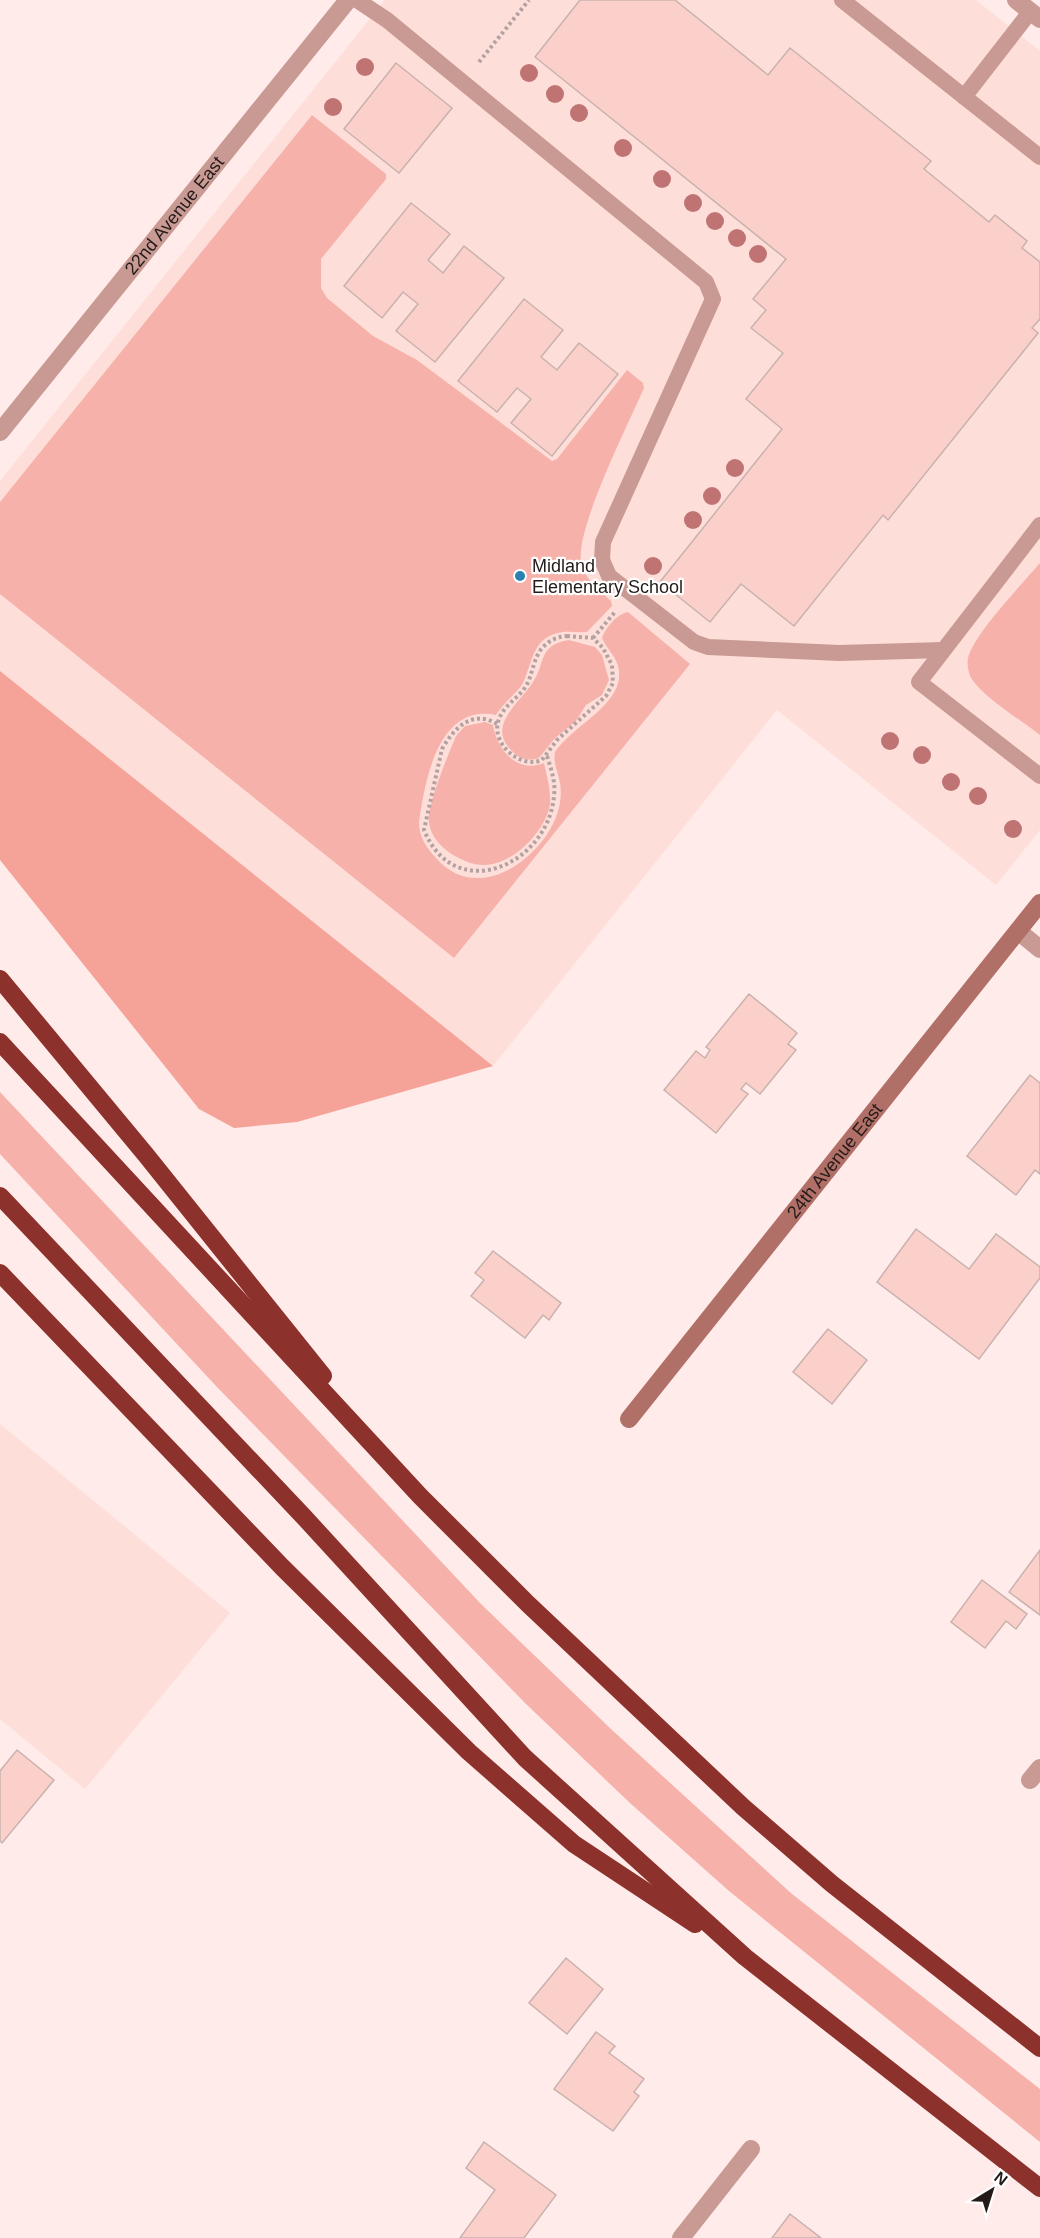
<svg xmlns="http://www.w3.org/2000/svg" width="1040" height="2238" font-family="Helvetica,sans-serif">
<rect width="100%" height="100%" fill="#ffebe9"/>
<g fill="#feded9">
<polygon points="385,0 976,0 1040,51 1040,830 996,885 777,710 493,1066 0,671 0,481"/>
<polygon points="0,1424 230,1613 85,1789 0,1719"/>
</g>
<g fill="#f6b2aa">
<path d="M312 115 386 174V179L321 259V288L327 298 373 336 417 360 552 461 557 459 627 370 643 383 644 388C630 421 571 536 582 566 587 581 600 591 611 601L612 606 587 632C579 633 571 631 563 632 532 636 533 662 523 683 519 691 503 703 496 715 438 703 425 781 419 822 419 837 426 847 436 858 474 902 532 866 553 824 560 810 563 793 559 779 557 770 553 761 555 752 572 725 628 703 618 666 615 655 606 648 602 638 606 627 617 614 628 612L690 664 454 958 0 594V502Z"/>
<path d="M1040 563V735C1021 720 981 696 970 676 968 670 967 664 968 658 973 635 1023 583 1040 563Z"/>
<path d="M569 640 595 647 602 655 609 680 602 695 586 705 576 721 555 738 539 758C529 761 521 760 513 752 485 726 519 704 533 682 546 662 538 645 569 640Z"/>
<path d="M485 722 493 725C497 750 517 774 544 763 547 777 551 790 550 804 546 831 512 866 483 865 473 865 462 860 453 855 442 848 431 837 429 823 426 807 449 753 456 736L465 726Z"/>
<polygon points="0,1092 481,1604 612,1730 792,1894 1040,2089 1040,2142 729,1891 630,1803 525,1703 216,1386 0,1154"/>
</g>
<polygon fill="#f5a298" points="0,671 493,1066 297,1122 234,1128 199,1109 0,860"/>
<g fill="#fcd0ca" stroke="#c9b2ae" stroke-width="1.5">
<polygon points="580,0 675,0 768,75 790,48 931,161 924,169 989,222 995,215 1027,241 1022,248 1040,262 1040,319 1032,328 1038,333 888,520 883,515 794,626 741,584 710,622 660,582 782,429 746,399 783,353 751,328 766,310 753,299 786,259 535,57"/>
<polygon points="396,63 452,108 399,173 344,129"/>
<polygon points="411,203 450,234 428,260 443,273 464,246 504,278 435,362 396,331 418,304 403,292 382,318 344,286"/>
<polygon points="524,299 563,330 541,357 557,370 579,343 618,374 552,456 511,423 531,399 517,388 497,412 458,381"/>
<polygon points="749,994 797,1033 788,1044 796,1050 760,1094 746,1083 741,1089 748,1094 716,1133 664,1090 696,1051 705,1058 710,1050 706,1047"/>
<polygon points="1030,1075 1040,1083 1040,1174 1035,1170 1016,1195 967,1156"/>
<polygon points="916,1229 969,1269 996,1234 1040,1267 1040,1278 979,1359 877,1282"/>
<polygon points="493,1251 561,1303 549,1320 543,1315 525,1338 471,1296 484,1280 475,1273"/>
<polygon points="828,1329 867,1360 832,1404 793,1372"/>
<polygon points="1040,1550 1040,1615 1009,1592"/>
<polygon points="982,1580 1027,1614 1016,1629 1006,1621 985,1648 951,1622"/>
<polygon points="17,1750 54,1780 2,1843 0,1841 0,1771"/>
<polygon points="566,1958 603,1989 567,2034 529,2003"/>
<polygon points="596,2032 615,2046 609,2053 644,2079 634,2092 639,2096 613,2131 554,2089"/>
<polygon points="484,2142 556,2195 524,2238 460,2238 495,2190 466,2168"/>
<polygon points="790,2214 821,2238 772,2238"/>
</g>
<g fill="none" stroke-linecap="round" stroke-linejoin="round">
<g stroke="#b3a2a1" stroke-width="4" stroke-dasharray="3 3" stroke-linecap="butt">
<polyline points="479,62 529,0"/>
<path d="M567 636 593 638 603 648 612 665 613 683 606 696 557 740 542 760C521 769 492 745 498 722 502 706 518 699 526 686 533 674 533 658 543 647 550 640 557 637 567 636Z"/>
<polyline points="593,638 615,612"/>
<path d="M497 724C472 709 454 728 442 749L424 830C455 906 548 865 554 796 556 782 551 769 547 756"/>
</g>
<g stroke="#c89a93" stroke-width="16">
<polyline points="357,0 387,20 706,282 713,299 603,542 602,560 609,576 694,642 708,647 839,653 943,650"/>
<polyline points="842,0 1040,157"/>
<polyline points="964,97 1030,12"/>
<polyline points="1040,525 919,682 1040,776"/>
</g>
<g stroke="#c89a93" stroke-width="18">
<polyline points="1016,0 1040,19"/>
<path id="s1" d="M0 432 348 0"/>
<polyline points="1018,931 1040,949"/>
<polyline points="1030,1780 1040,1768"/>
<polyline points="681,2238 751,2149"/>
</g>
<path stroke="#b06f67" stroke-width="18" id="s2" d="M629 1419 1040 903"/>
<g stroke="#8c312b" stroke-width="18">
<polyline points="0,979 146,1155 323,1376"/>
<polyline points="0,1042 420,1496 528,1604 743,1807 832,1884 1040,2048"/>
<polyline points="0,1196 304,1517 525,1758 745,1957 1040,2188"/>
<polyline points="0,1273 282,1567 469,1752 574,1844 695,1924"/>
</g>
</g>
<g fill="#bf7473">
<circle cx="365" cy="67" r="9"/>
<circle cx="529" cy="73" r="9"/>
<circle cx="555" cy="94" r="9"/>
<circle cx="333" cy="107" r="9"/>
<circle cx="579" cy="113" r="9"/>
<circle cx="623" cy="148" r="9"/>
<circle cx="662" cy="179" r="9"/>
<circle cx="693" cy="203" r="9"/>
<circle cx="715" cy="221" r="9"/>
<circle cx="737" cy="238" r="9"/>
<circle cx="758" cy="254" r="9"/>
<circle cx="735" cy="468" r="9"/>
<circle cx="712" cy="496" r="9"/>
<circle cx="693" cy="520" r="9"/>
<circle cx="653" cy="566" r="9"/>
<circle cx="890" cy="741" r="9"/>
<circle cx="922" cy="755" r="9"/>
<circle cx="951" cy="782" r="9"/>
<circle cx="978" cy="796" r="9"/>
<circle cx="1013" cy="829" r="9"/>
</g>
<circle fill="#2b81b1" stroke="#fff" stroke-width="2" cx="520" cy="576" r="6"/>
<g text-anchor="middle" stroke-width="4.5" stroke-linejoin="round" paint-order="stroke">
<g font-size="18" fill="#231a19" stroke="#fff">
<text dy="6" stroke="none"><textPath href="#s1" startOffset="278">22nd Avenue East</textPath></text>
<text dy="6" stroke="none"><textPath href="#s2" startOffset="330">24th Avenue East</textPath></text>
</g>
<g font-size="18" fill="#231a19" stroke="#fff" text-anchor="start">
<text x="532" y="572">Midland<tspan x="532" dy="21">Elementary School</tspan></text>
</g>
</g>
<g transform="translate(992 2190) rotate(38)" stroke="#ffffff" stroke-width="4.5" paint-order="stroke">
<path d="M0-4.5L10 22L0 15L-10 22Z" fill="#231a19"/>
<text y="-9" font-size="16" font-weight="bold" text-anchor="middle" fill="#231a19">N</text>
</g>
</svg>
